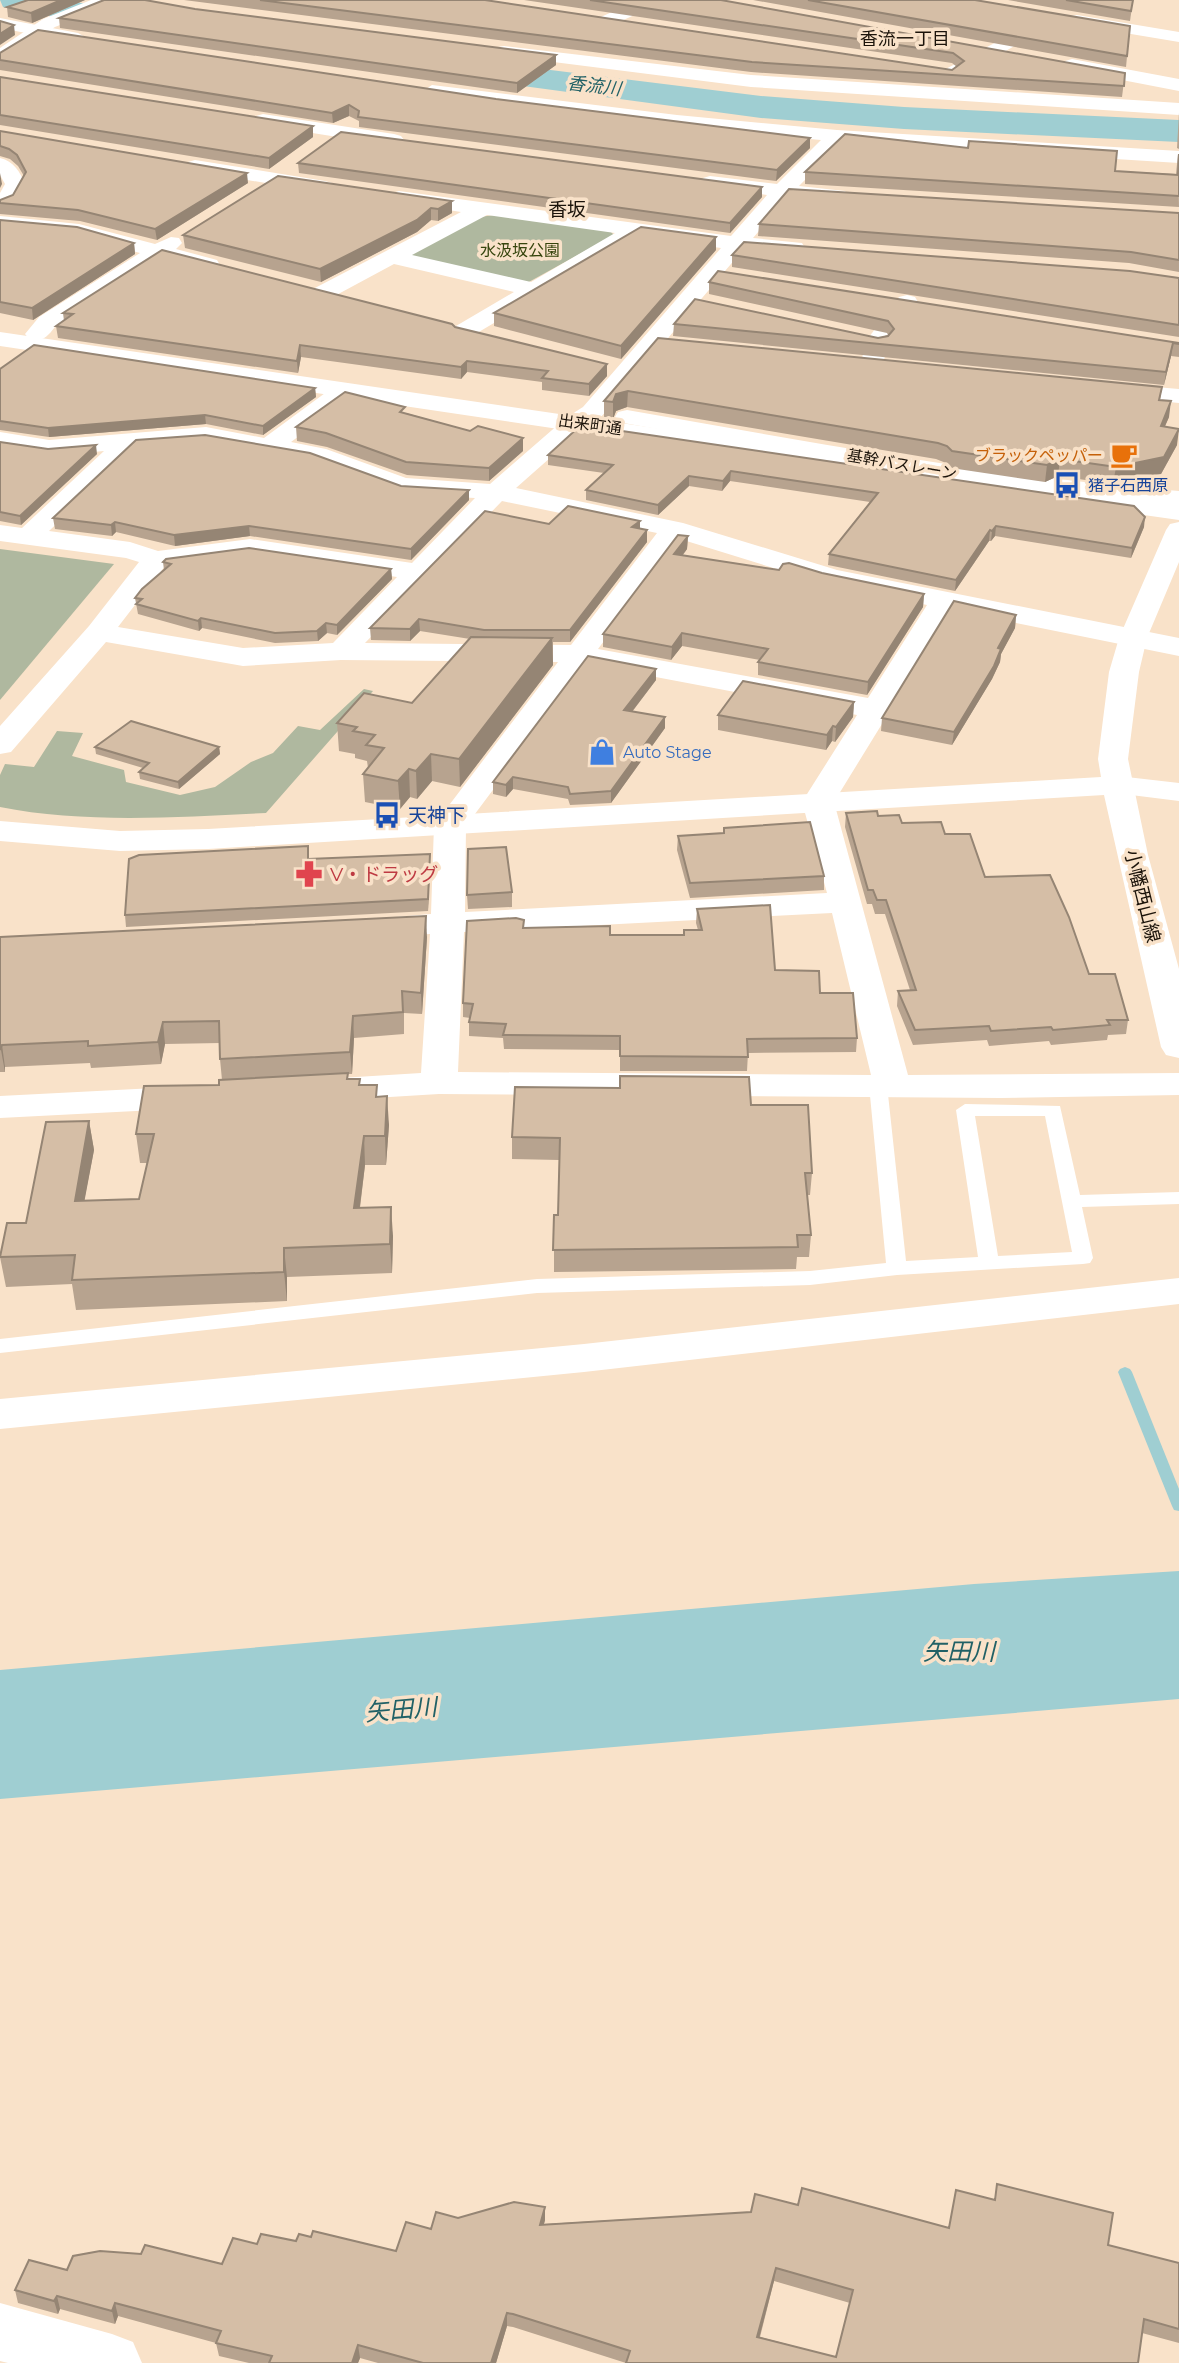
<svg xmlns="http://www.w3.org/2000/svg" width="1179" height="2363" font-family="Montserrat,'Noto Sans JP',sans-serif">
<rect width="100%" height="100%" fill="#f9e2c9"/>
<g fill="#afb89f">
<polygon points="494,215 610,231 614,235 527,283 408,256 480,217"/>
<polygon points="0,549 114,564 0,700"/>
<path d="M364 689 373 691 266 813C182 817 83 824 0 807V775L5 764 34 767 57 731 83 733 72 756 124 770 126 782 180 795 215 787 251 762 273 753 298 726 320 730Z"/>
</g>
<polygon fill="#9fced2" points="1179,1571 1179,1699 0,1799 0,1670 974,1584"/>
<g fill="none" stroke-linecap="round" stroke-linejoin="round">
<polygon fill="#9fced2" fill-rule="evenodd" points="1125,1367 1130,1369 1132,1372 1179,1489 1179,1511 1174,1510 1172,1506 1118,1372 1120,1369"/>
<g fill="#9fced2" fill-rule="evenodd">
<polygon points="0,0 66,0 132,13 136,20 132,27 120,30 3,7"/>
<polygon points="437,56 761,96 904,107 1179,120 1179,142 904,129 761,118 425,73 420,66 425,59"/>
</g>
<path fill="#fff" fill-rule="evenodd" d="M878 1079 887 1085 906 1261 978 1257 956 1110 965 1104 1060 1106 1080 1195 1179 1192V1204L1082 1207 1093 1258 1090 1263 1083 1264 897 1275 810 1285 537 1293 0 1353V1339L537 1279 810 1271 886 1263 869 1085ZM975 1116H1045L1072 1252 998 1256Z"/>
<g fill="#fff" fill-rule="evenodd">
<polygon points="639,0 662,0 659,4 570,44 564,45 555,40 558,36"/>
<polygon points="1049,14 1058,19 1055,23 956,79 949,81 940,75 942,71"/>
<polygon points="1077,15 1179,32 1179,42 1071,24 1068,20 1071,16"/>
<polygon points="0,18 78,33 87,38 78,43 0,28"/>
<polygon points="504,46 751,75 1179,103 1179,115 751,87 498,55 495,51 498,47"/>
<polygon points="1072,59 1179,79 1179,91 1065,69 1063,65 1065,61"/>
<path d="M432 85 677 115 837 130 1179 151V163L842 142 799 186 845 191 848 195 845 199 787 198 753 238 802 243 805 248 802 253 794 255 742 251 601 417 585 427 516 488 683 523 837 570 1179 638V656L952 610 834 802 908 1075 1179 1073V1095L1001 1098 439 1094 324 1101 311 1098 306 1090 311 1082 324 1079 421 1073 430 934 373 937 361 934 356 927 361 920 431 914 434 825 558 662 341 660 243 666 106 642 11 752 0 754V726L89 626 139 562 126 558 0 541V525L22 528 104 451 49 456 0 448V432L49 440 206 427 264 438 336 385 345 383 354 385 357 390 354 395 291 442 326 449 406 478 490 484 567 417 583 407 721 248 640 237 472 336H456L452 331 456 326 514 292 394 264 329 299H313L310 294 313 289 461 212 392 201 389 197 392 193 399 191 731 236 767 195 703 186 700 182 703 178 710 176 777 184 821 140 677 127 425 95 423 91ZM487 215 615 233 531 282 412 255ZM206 443 311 461 402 494 475 498 412 563 250 539 158 551 130 542 49 531 136 448ZM502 501 657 533 571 645 365 643ZM680 539 822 583 927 605 868 698 598 649ZM250 555 397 577 333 643 243 648 118 627 165 566ZM587 664 857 715 802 802 827 893 465 912 466 826ZM832 913 871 1075 458 1072 464 932Z"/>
<polygon points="263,114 394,134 401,136 404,140 401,144 394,146 256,124 253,120 256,116"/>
<polygon points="195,160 325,181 332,183 335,187 332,191 325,193 188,170 185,166 188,162"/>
<path d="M0 216 79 224 155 244 171 237 179 238 182 243 176 249 217 260 220 265 217 270 209 272 161 259 55 327C47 337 43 342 29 339L25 334 39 317 140 253 78 236 0 228Z"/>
<polygon points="907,295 915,297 918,302 890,341 880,372 864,372 860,367 866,341 899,297"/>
<polygon points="1108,383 1179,389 1179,403 1099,395 1096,390 1099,385"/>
<path d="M627 410C811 442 993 477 1179 491V507L1110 502 971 485 618 422 615 417 618 412Z"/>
<polygon points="1118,776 1179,783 1179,801 1107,792 1102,785 1107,778"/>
<polygon points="194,1086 207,1089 212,1097 207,1105 194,1108 0,1118 0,1096"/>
<polygon points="1179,1278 1179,1304 584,1372 0,1429 0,1399 584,1344"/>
<polygon points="0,2303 112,2334 133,2342 142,2363 8,2363 0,2361"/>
</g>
<g fill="#fff" fill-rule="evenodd">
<polygon points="91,0 115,0 112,4 55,27 0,61 0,48 43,19"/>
<path d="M0 158C14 161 20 172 25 184 20 197 14 207 0 210V193L5 184 0 175Z"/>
<polygon points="1179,522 1179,562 1147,638 1139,672 1128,759 1148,855 1179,969 1179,1058 1166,1055 1161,1047 1104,795 208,849 120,851 0,841 0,821 120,831 208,829 1101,777 1098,759 1109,672 1119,638 1166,530 1170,524"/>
</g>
<g fill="#fff" fill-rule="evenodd">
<polygon points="0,332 1023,482 1032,484 1036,490 1032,496 1023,498 0,346"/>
<polygon points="1082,491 1179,504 1179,520 1073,505 1069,499 1073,493"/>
</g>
</g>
<g fill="#b7a38f" fill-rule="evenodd">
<polygon points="28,0 85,0 32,23 8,17 7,7"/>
<polygon points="184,0 485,0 952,70 957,67 952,63 524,0 721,0 1125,73 1122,97 751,72"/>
<polygon points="753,0 975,0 1130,26 1126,67"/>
<polygon points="1008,0 1133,0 1130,21"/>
<polygon points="195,9 556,65 517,93 60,28 59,18"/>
<polygon points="0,53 496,99 810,138 810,148 776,181 359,127 359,121 349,116 333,123 0,70"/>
<polygon points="0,77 313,126 313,137 269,169 0,125"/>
<polygon points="1179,113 1179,149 1177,148"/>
<polygon points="0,131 248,183 157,240 80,221 0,214 0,200 13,195 24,176 18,166 10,159 0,156"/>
<polygon points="1178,154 1179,207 805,184 805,172 1115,171 1176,174"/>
<polygon points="298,163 762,197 730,233 299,173"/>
<polygon points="452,201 452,213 438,221 431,220 417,232 321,282 185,248 183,235"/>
<polygon points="1179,213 1179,272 1129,263 758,236 759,224"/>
<polygon points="0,220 134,243 135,254 33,320 0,313"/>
<polygon points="716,250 621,359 494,326 494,313"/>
<polygon points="732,255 1179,278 1179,337 732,267"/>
<polygon points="709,282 1179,343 1179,357 1171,356 1164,385 673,336 674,324 878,338 888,335 887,333 709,294"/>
<polygon points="63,313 455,327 607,376 589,396 542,390 542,382 467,372 461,379 301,357 298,373 58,338 56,326 64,321"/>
<polygon points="658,338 1162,387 1160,400 1169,417 1165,426 1177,445 1161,474 1113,484 1058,476 1045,482 951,468 946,463 936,459 627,407 616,411 613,419 604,417 604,401"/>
<polygon points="0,369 315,388 316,397 263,435 206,424 49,437 0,430"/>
<polygon points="406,413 470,431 523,438 523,451 489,481 407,475 327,447 297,441 296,427"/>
<polygon points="581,425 1144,527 1131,558 995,536 991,541 989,541 955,591 828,565 829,554 870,502 730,481 722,491 689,486 658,515 586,500 586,490 604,473 548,465 548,455"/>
<polygon points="0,442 48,449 97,454 21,525 0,521"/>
<polygon points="401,486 469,490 469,500 411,560 250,536 175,546 116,532 112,536 55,529 53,518"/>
<polygon points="549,524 640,529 647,542 570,642 553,642 553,665 460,787 432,781 417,799 410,797 400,809 365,802 363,774 368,768 367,761 355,758 355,754 339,751 337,723 412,703 470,639 420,631 410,641 371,640 370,628"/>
<polygon points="688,536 687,549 683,555 779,570 822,573 924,594 923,607 867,695 758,675 758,662 760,660 682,646 671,660 603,647 603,634"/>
<polygon points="163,562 391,569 392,579 337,635 327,633 318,641 275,643 202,628 199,631 138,614 135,598 164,570"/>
<polygon points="1016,615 1015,628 1001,654 1000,662 992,679 952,745 881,731 882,718"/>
<polygon points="656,669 656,680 632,712 665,728 611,803 570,805 568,799 513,789 506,797 493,794 493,782"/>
<polygon points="854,702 853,717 835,742 832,741 826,750 718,730 718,715"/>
<polygon points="95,747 219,747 220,754 179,789 140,779 139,772 143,768 96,754"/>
<polygon points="846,813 878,816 902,823 945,834 985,877 1089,974 1128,1020 1126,1034 1108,1035 1107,1040 1051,1045 1049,1041 989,1046 987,1040 913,1045 897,1006 898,991 910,990 885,914 875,914 872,904 867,904 845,827"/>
<polygon points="724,833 824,876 824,890 690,898 677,850 678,836"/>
<polygon points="309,859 430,865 428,911 126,927 125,915"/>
<polygon points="512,892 512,907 468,909 467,895"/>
<polygon points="697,909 775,970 820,993 857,1038 856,1052 748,1053 747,1071 620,1071 620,1050 504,1049 503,1038 469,1036 469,1022 470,1018 463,1017 463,1003 524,928 610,935 684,935 698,930 696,923"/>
<polygon points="0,937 427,937 422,1014 404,1013 404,1034 354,1038 352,1074 348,1074 348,1079 378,1097 389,1125 386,1165 365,1165 360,1208 393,1236 392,1273 287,1277 287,1301 76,1310 72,1284 6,1287 0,1257 26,1223 89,1121 94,1150 84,1201 139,1199 147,1163 140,1163 136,1134 219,1085 222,1080 220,1059 220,1043 165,1044 161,1064 91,1068 90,1063 5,1067 5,1072 0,1072"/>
<polygon points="751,1105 812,1173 810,1195 807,1195 811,1235 809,1257 797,1257 796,1269 554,1272 554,1215 558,1215 559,1160 512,1159 512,1137"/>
<path d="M798 2205 949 2228 1108 2245 1179 2263V2343L1142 2333 1138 2363H626L513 2327 507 2326 496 2363H378L360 2358 358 2363H249L219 2356 216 2343 118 2316 115 2324 60 2309 58 2314 18 2303 15 2290 67 2270 222 2264 257 2244 296 2241 311 2237 396 2251 431 2229 458 2218 545 2220 544 2224 751 2212ZM774 2281 850 2303 836 2357 760 2337Z"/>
</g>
<g fill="#958574">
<polygon points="61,0 85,0 32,23 31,13"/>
<polygon points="14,25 15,35 0,45 0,34"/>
<polygon points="556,55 556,65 517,93 517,83"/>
<polygon points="349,105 349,116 333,123 332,113"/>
<polygon points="313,126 313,137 269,169 269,158"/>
<polygon points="810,138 810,148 776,181 777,170"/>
<polygon points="0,173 2,184 0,188"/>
<polygon points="247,173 248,183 157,240 155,229"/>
<polygon points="762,187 762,197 730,233 730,223"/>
<polygon points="452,201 452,213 438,221 438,209"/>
<polygon points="431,208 431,220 417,232 321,282 320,269"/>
<polygon points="716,237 716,250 621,359 621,346"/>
<polygon points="134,243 135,254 33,320 32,308"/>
<polygon points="1173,343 1171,356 1164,385 1166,372"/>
<polygon points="300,345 301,357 298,373 297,361"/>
<polygon points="467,361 467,372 461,379 461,367"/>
<polygon points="607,364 607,376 589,396 589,384"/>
<polygon points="315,388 316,397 263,435 263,426"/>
<polygon points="628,391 627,407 616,411 613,419 613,402 616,394"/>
<polygon points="1171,401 1169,417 1158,442 1161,426"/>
<polygon points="205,415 206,424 49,437 48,428"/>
<polygon points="1179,429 1177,445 1161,474 1113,484 1116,467"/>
<polygon points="523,438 523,451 489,481 489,468"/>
<polygon points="96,445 97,454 21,525 20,516"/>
<polygon points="1060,459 1058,476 1045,482 1047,465"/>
<polygon points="731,471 730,481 722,491 723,481"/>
<polygon points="689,476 689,486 658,515 658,505"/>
<polygon points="469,490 469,500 411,560 411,549"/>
<polygon points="1145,517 1144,527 1131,558 1132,548"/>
<polygon points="640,521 640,532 632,527"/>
<polygon points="115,522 116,532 112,536 111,525"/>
<polygon points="249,526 250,536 175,546 174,535"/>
<polygon points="996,526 995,536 991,541 992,531"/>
<polygon points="647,530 647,542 570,642 570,630"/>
<polygon points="990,530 989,541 955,591 956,580"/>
<polygon points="688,536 687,549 674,566 674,554"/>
<polygon points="391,569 392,579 337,635 337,625"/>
<polygon points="924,594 923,607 867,695 868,682"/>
<polygon points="1016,615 1015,628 1001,654 1000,662 992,679 952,745 954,732"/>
<polygon points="201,618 202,628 199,631 198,621"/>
<polygon points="419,619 420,631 410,641 410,629"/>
<polygon points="326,623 327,633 318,641 317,631"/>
<polygon points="682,633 682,646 671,660 672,647"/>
<polygon points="552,638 553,665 460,787 459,759"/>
<polygon points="656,669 656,680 624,722 624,710"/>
<polygon points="854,702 853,717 835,742 836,727"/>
<polygon points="665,717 665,728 611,803 611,791"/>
<polygon points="833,726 832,741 826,750 827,735"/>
<polygon points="219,747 220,754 179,789 178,782"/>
<polygon points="431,754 432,781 417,799 416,771"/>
<polygon points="409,769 410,797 400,809 398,781"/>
<polygon points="513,777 513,789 506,797 506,785"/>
<polygon points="430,854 430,865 428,911 428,899"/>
<polygon points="426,916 427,937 422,1014 421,993"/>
<polygon points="353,1016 354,1038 352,1074 350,1052"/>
<polygon points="163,1022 165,1044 161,1064 158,1042"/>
<polygon points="2,1045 5,1067 5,1072 1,1050"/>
<polygon points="387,1096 389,1125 386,1165 385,1136"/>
<polygon points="89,1121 94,1150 79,1230 75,1201"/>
<polygon points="364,1136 365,1165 356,1237 354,1208"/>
<polygon points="391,1207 393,1236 392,1273 390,1244"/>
<polygon points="284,1248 287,1277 287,1301 284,1272"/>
<polygon points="545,2207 545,2220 540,2238 540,2225"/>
<polygon points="776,2268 774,2281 756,2350 757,2337"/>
<polygon points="57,2296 60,2309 58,2314 54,2301"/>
<polygon points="115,2303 118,2316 115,2324 112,2311"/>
<polygon points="507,2313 507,2326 496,2363 491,2363"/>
<polygon points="358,2345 360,2358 358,2363 352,2363"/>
</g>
<g fill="#d5bea6" stroke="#958574" stroke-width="2" fill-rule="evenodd">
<polygon points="28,0 61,0 31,13 7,7"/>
<polygon points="104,0 145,0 195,9 556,55 517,83 59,18"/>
<polygon points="260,0 485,0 952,70 964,61 953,53 590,0 721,0 1125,73 1124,86 752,62"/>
<polygon points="808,0 975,0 1130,26 1127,56"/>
<polygon points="1066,0 1133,0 1131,11"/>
<polygon points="0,21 14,25 0,34"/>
<polygon points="38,30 496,99 810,138 777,170 358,117 359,111 349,105 332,113 0,60 0,53"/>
<polygon points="0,77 313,126 269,158 0,115"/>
<polygon points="0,131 247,173 155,229 78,210 0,203 0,200 13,195 26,172 17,155 9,149 0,146"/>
<polygon points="341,132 762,187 730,223 298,163"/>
<polygon points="845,134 968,148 969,141 1117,151 1115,171 1178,175 1179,154 1179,196 805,172"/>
<polygon points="278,176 452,201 438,209 431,208 417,220 320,269 183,235"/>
<polygon points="789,189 1179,213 1179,260 1131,252 759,224"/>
<polygon points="0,220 77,227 134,243 32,308 0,302"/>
<polygon points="641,227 716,237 621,346 494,313"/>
<polygon points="744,242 1130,271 1179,278 1179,325 732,255"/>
<polygon points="162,250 452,324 455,327 607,364 589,384 542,378 548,371 467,361 461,367 300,345 297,361 56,326 73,314 63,313"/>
<polygon points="718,271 1179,343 1179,344 1173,343 1166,372 674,324 695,299 878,338 888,336 894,329 888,321 709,282"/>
<polygon points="658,338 1162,387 1159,400 1171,401 1161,426 1179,429 1164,457 1116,467 1060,459 1047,465 952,451 947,446 938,443 628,391 616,394 613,402 604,401"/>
<polygon points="34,345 315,388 263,426 205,415 48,428 0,421 0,369"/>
<polygon points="345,392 405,407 400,412 470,431 478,426 523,438 489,468 406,462 326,433 296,427"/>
<polygon points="581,425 1134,506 1145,517 1132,548 996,526 992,531 990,530 956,580 829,554 878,493 731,471 723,481 689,476 658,505 586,490 613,465 548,455"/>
<polygon points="205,435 310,453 401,486 469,490 411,549 249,526 174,535 115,522 111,525 53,518 136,440"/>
<polygon points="0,442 48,449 96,445 20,516 0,512"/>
<polygon points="568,506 640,521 632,527 647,530 570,630 484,630 419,619 410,629 370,628 485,511 549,524"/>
<polygon points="678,535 688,536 674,554 779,570 783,564 789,563 822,573 924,594 868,682 758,662 768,649 682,633 672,647 603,634"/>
<polygon points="249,548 391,569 337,625 326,623 317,631 275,633 201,618 198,621 136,604 142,599 135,598 142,589 171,564 163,562 166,559"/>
<polygon points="954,601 1016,615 998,648 1001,649 994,666 954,732 882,718"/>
<polygon points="471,637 552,638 459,759 431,754 416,771 409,769 398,781 363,774 384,748 366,745 375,735 353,731 357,727 337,723 364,693 412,703"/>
<polygon points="588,656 656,669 624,710 665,717 611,791 570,794 568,787 513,777 506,785 493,782"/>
<polygon points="743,681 854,702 836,727 833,726 827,735 718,715"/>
<polygon points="131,721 219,747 178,782 139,772 149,763 95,747"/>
<polygon points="877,811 878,816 899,815 902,823 941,822 945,834 970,834 985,877 1050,875 1069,917 1089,974 1115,974 1128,1020 1107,1020 1110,1025 1053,1030 1051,1027 991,1031 989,1026 915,1030 898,991 916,990 886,900 877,900 873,890 868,890 846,813"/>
<polygon points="810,822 824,876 690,883 678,836 724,833 724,828"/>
<polygon points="308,846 308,859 430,854 428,899 125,915 129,859 139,855"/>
<polygon points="506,847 512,892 467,895 468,849"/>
<polygon points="770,905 775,970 819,971 820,993 853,993 857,1038 747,1039 748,1057 620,1056 620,1036 503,1035 506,1024 469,1022 473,1004 463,1003 467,921 516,918 524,920 523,928 610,926 610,935 684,935 684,930 702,930 697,909"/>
<polygon points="426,916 421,993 402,991 403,1012 353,1016 350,1052 220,1059 219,1021 163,1022 158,1042 88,1046 88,1041 2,1045 0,1050 0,937"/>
<polygon points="348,1073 347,1079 360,1079 359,1085 377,1085 376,1097 387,1096 385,1136 364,1136 354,1208 391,1207 390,1244 284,1248 284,1272 72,1280 75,1255 0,1257 7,1223 26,1223 46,1122 89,1121 75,1201 139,1199 154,1134 136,1134 144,1086 219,1085 219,1080"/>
<polygon points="620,1076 749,1077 751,1105 808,1105 812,1173 805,1173 811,1235 797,1235 798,1247 553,1250 554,1215 558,1215 560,1138 512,1137 515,1087 620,1088"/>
<path d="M997 2184 1113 2213 1108 2245 1179 2263V2329L1144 2319 1138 2363H626L630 2351 513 2314 507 2313 491 2363H423L358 2345 352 2363H269L272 2356 216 2343 221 2331 115 2303 112 2311 57 2296 54 2301 15 2290 29 2260 67 2270 73 2256 100 2251 141 2254 145 2245 222 2264 233 2238 257 2244 261 2234 296 2241 299 2234 311 2237 313 2231 396 2251 406 2222 431 2229 436 2212 458 2218 514 2202 545 2207 540 2225 751 2212 755 2194 798 2205 802 2188 949 2228 956 2190 995 2200ZM776 2268 853 2290 836 2357 757 2337Z"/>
</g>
<defs>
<symbol id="cafe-bare" viewBox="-9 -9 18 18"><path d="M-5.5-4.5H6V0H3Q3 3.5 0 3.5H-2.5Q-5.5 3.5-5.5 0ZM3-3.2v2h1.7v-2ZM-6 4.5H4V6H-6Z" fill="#e8710a" stroke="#f9e2c9" stroke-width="2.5" paint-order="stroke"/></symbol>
<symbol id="bus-bare" viewBox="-9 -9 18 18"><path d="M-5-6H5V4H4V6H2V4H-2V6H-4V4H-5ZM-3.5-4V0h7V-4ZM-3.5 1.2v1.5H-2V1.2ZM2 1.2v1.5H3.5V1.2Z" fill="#1a4fb4" stroke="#f9e2c9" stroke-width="2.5" paint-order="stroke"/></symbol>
<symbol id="shop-bare" viewBox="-9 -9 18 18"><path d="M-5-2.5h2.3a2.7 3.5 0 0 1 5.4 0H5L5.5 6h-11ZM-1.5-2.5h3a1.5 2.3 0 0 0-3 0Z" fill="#3f7fe0" stroke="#f9e2c9" stroke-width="2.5" paint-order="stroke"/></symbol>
<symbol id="pharmacy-bare" viewBox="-9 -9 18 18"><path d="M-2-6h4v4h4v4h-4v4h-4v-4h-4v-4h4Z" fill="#e0444e" stroke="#f9e2c9" stroke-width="2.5" paint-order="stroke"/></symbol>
</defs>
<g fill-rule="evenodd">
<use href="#cafe-bare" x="1105" y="436" width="38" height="38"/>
<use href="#bus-bare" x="1048" y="466" width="38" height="38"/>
<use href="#shop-bare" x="583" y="733" width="38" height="38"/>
<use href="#bus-bare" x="368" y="796" width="38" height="38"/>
<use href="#pharmacy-bare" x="290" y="855" width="38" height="38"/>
</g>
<g text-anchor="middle" stroke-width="7" stroke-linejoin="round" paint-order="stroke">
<g font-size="16" fill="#36450d" stroke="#f9e2c9">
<text x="520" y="256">水汲坂公園</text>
</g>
<g font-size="16" fill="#1b130a" stroke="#f9e2c9">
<text transform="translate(590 424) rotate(8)" y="6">出来町通</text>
<text transform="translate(902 464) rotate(10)" y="6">基幹バスレーン</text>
</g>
<g font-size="16" fill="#c56008" stroke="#f9e2c9" text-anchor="end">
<text x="1103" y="461">ブラックペッパー</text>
</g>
<g font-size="16" fill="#164399" stroke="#f9e2c9" text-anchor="start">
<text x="1088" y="491">猪子石西原</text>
</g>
<g font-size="16" fill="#366cbe" stroke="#f9e2c9" text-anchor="start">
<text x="623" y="758">Auto Stage</text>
</g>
<g font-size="18" fill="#1b130a" stroke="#f9e2c9">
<text x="905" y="45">香流一丁目</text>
</g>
<g font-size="18" font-style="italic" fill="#216166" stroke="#f9e2c9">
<text transform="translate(594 86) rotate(7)" y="6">香流川</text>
</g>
<g font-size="19" fill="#1b130a" stroke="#f9e2c9">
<text x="567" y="216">香坂</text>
</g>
<g font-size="19" fill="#164399" stroke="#f9e2c9" text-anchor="start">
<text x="408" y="822">天神下</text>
</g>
<g font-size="19" fill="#be3a42" stroke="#f9e2c9" text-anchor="start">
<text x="330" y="881">V・ドラッグ</text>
</g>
<g font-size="19" fill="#1b130a" stroke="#f9e2c9">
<text transform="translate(1143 896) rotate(76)" y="7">小幡西山線</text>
</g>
<g font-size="24" font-style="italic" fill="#216166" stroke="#f9e2c9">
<text x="959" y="1660">矢田川</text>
<text transform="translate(401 1710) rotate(-5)" y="8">矢田川</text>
</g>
</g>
</svg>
